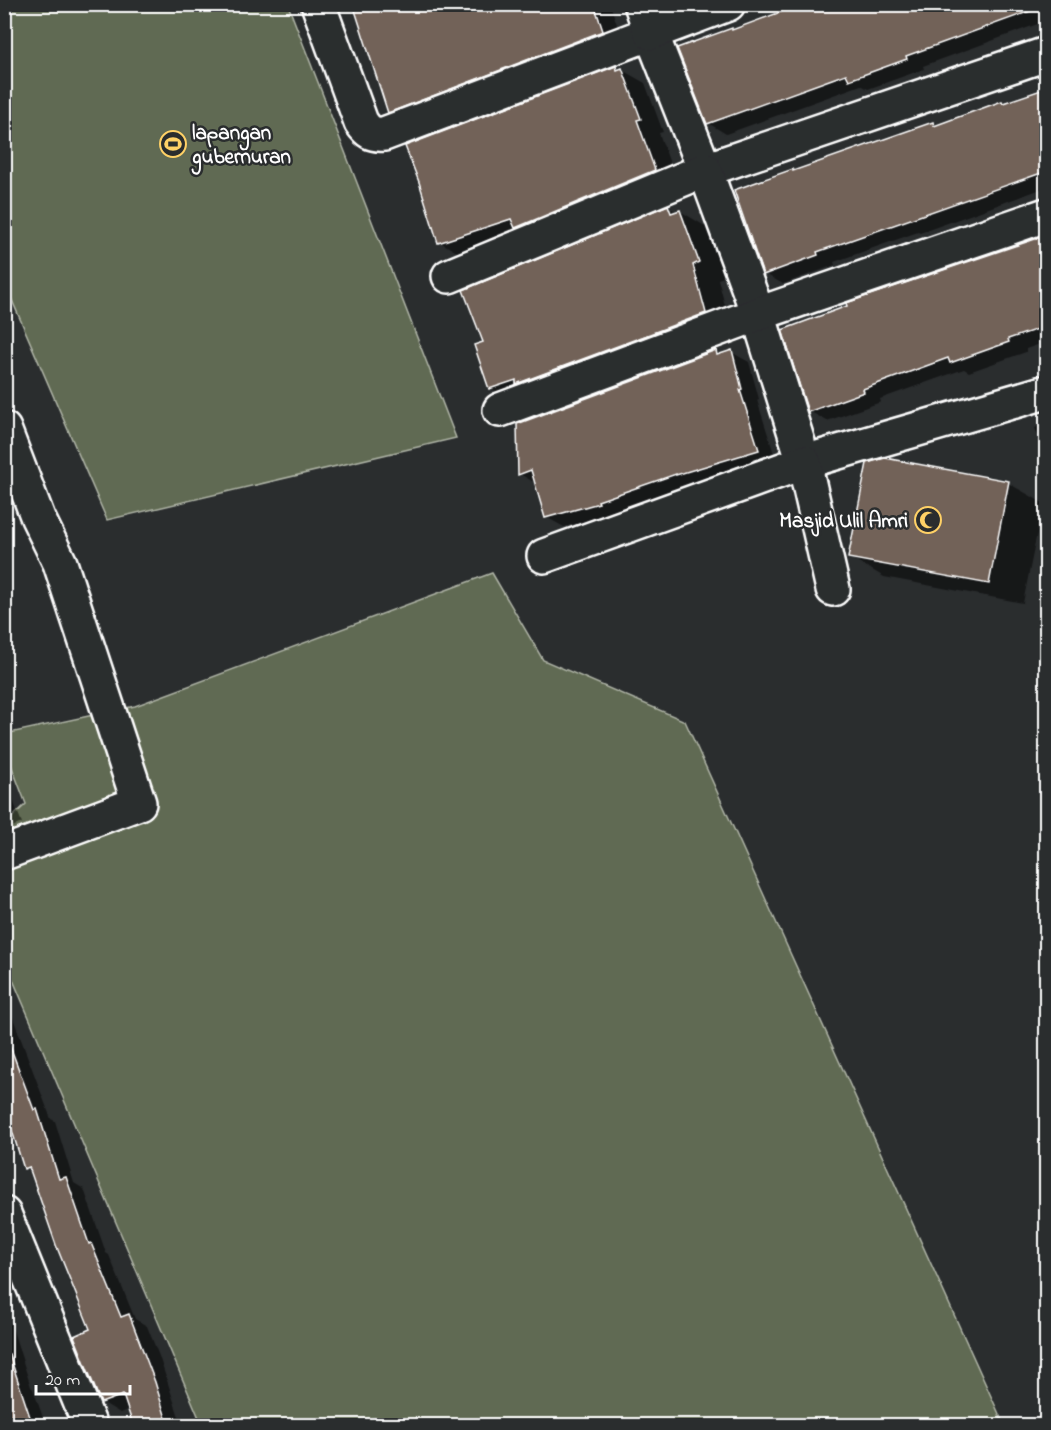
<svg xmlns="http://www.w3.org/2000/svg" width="1051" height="1430" font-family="'Indie Flower',sans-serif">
<rect width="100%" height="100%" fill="#2a2d2e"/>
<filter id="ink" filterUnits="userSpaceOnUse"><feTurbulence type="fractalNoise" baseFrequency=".0167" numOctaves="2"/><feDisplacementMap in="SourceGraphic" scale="12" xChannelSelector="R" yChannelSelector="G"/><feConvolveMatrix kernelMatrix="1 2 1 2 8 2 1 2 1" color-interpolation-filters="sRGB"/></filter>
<g filter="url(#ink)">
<g fill="#616b52" stroke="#b0b5a8" stroke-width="1.5">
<polygon points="4,5 288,5 456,438 107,520 5,284"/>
<polygon points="492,573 543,660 685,721 1004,1425 202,1425 5,961 5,824 26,804 5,749 5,734 135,706"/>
</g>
<g fill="#0007">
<polygon points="363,4 610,4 623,42 409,123 389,112"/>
<polygon points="811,4 1046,4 1046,21 923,66 924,69 868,89 861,85 726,134 708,123 731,29 734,31"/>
<polygon points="616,68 620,70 622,70 645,83 663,132 659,133 677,183 462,255 440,242"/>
<polygon points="1046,89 1046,190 1044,188 920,233 918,232 834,262 835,265 783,284 765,274 795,172 932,123 938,126"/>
<polygon points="668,207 677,212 680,211 705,226 724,277 718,279 731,328 516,403 490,388 485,343"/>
<polygon points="1046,236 1046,342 1026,349 1026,352 969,372 964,369 880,399 881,402 827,421 809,411"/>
<polygon points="716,351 722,355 731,352 749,362 759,399 757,400 776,460 695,485 693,483 615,511 616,513 564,527 546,517 537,484 520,474"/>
<polygon points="1046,424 1046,458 1035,428"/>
<polygon points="1008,483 1043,503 1023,603 884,577 850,557"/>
<polygon points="4,778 22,823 4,830"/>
<polygon points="4,994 51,1119 55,1121 74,1183 84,1189 106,1253 109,1255 135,1319 147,1326 159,1356 182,1426 135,1426 129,1409 120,1413 102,1402 92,1330 33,1172 25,1168 4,1100"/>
<polygon points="4,1302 31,1387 33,1389 46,1426 4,1426"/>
</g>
<g fill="#726259" stroke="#fff" stroke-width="1.5">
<polygon points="353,4 594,4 603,31 388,113"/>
<polygon points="802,4 1039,4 1039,8 906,56 907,59 849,80 846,74 707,124 677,48 732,28 732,30"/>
<polygon points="616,66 617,70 622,68 641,119 637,120 655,170 515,228 511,219 438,243 419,182 405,146"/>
<polygon points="1047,88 1047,171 817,252 818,255 763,275 734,190 793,169 793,171 933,122 934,126 1002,101 1003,103"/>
<polygon points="668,205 671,213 680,210 699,262 693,265 706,313 516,384 516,380 489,389 474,345 483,342 463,290"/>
<polygon points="1047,235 1047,326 1008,339 1009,342 950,363 948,358 863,389 864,392 808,412 782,330 847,306 846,303"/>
<polygon points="716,350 717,355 732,350 742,389 740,390 759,450 676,475 676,474 598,501 599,503 545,518 531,470 518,475 517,424"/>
<polygon points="885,458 1009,481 989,584 848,558 867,463"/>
<polygon points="4,1038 7,1038 34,1110 37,1109 59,1179 66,1177 89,1244 91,1243 121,1317 129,1314 155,1382 168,1425 133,1425 123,1395 101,1403 74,1336 90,1329 56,1245 29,1167 24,1169 4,1105"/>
<polygon points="9,1354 31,1420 16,1425 4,1425 4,1355"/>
</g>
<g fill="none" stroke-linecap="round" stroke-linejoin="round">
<defs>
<g id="minor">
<path d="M318 4 361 122C368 132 372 135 384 134L651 33 705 170 1046 54"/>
<polyline points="641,4 651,33 728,4"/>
<polyline points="449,276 705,170 758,314 804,462 1046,392"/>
<polyline points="500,410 758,314 1046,215"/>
<polyline points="4,429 38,518 60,563 139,803 4,853"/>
<polyline points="544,556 804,462 833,589"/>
<polyline points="4,1214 90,1426"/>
</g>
</defs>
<use href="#minor" stroke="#fff" stroke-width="38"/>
<use href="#minor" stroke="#2a2d2e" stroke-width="33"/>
</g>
</g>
<defs>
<symbol id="stadium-ring" viewBox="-11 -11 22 22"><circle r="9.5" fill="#2a2d2e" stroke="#ffd166" stroke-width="1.5"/><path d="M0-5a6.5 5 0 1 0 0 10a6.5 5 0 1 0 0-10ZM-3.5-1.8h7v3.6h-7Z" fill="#ffd166"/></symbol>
<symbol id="mosque-ring" viewBox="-11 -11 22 22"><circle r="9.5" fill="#2a2d2e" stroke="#ffd166" stroke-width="1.5"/><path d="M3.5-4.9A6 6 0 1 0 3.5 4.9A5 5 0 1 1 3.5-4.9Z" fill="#ffd166"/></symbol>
</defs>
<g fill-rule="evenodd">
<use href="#stadium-ring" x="158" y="129" width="30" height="30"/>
<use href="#mosque-ring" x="913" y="505" width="30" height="30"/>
</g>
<g text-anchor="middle" stroke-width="5" stroke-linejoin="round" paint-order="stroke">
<g font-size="21" font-weight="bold" fill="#fff" stroke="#2a2d2e" text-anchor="start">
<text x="192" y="139">lapangan<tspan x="192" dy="24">gubernuran</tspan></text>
<text x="908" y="527" text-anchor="end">Masjid Ulil Amri</text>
</g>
</g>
<rect width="1051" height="1430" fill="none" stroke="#2a2d2e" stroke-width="24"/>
<rect x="12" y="12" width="1027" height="1406" fill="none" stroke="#fff" stroke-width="2" filter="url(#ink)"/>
<path d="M36 1385v9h94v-9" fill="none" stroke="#ffffff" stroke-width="3"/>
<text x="45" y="1385" font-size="18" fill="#ffffff" stroke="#2a2d2e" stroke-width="4.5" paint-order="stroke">20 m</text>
</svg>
